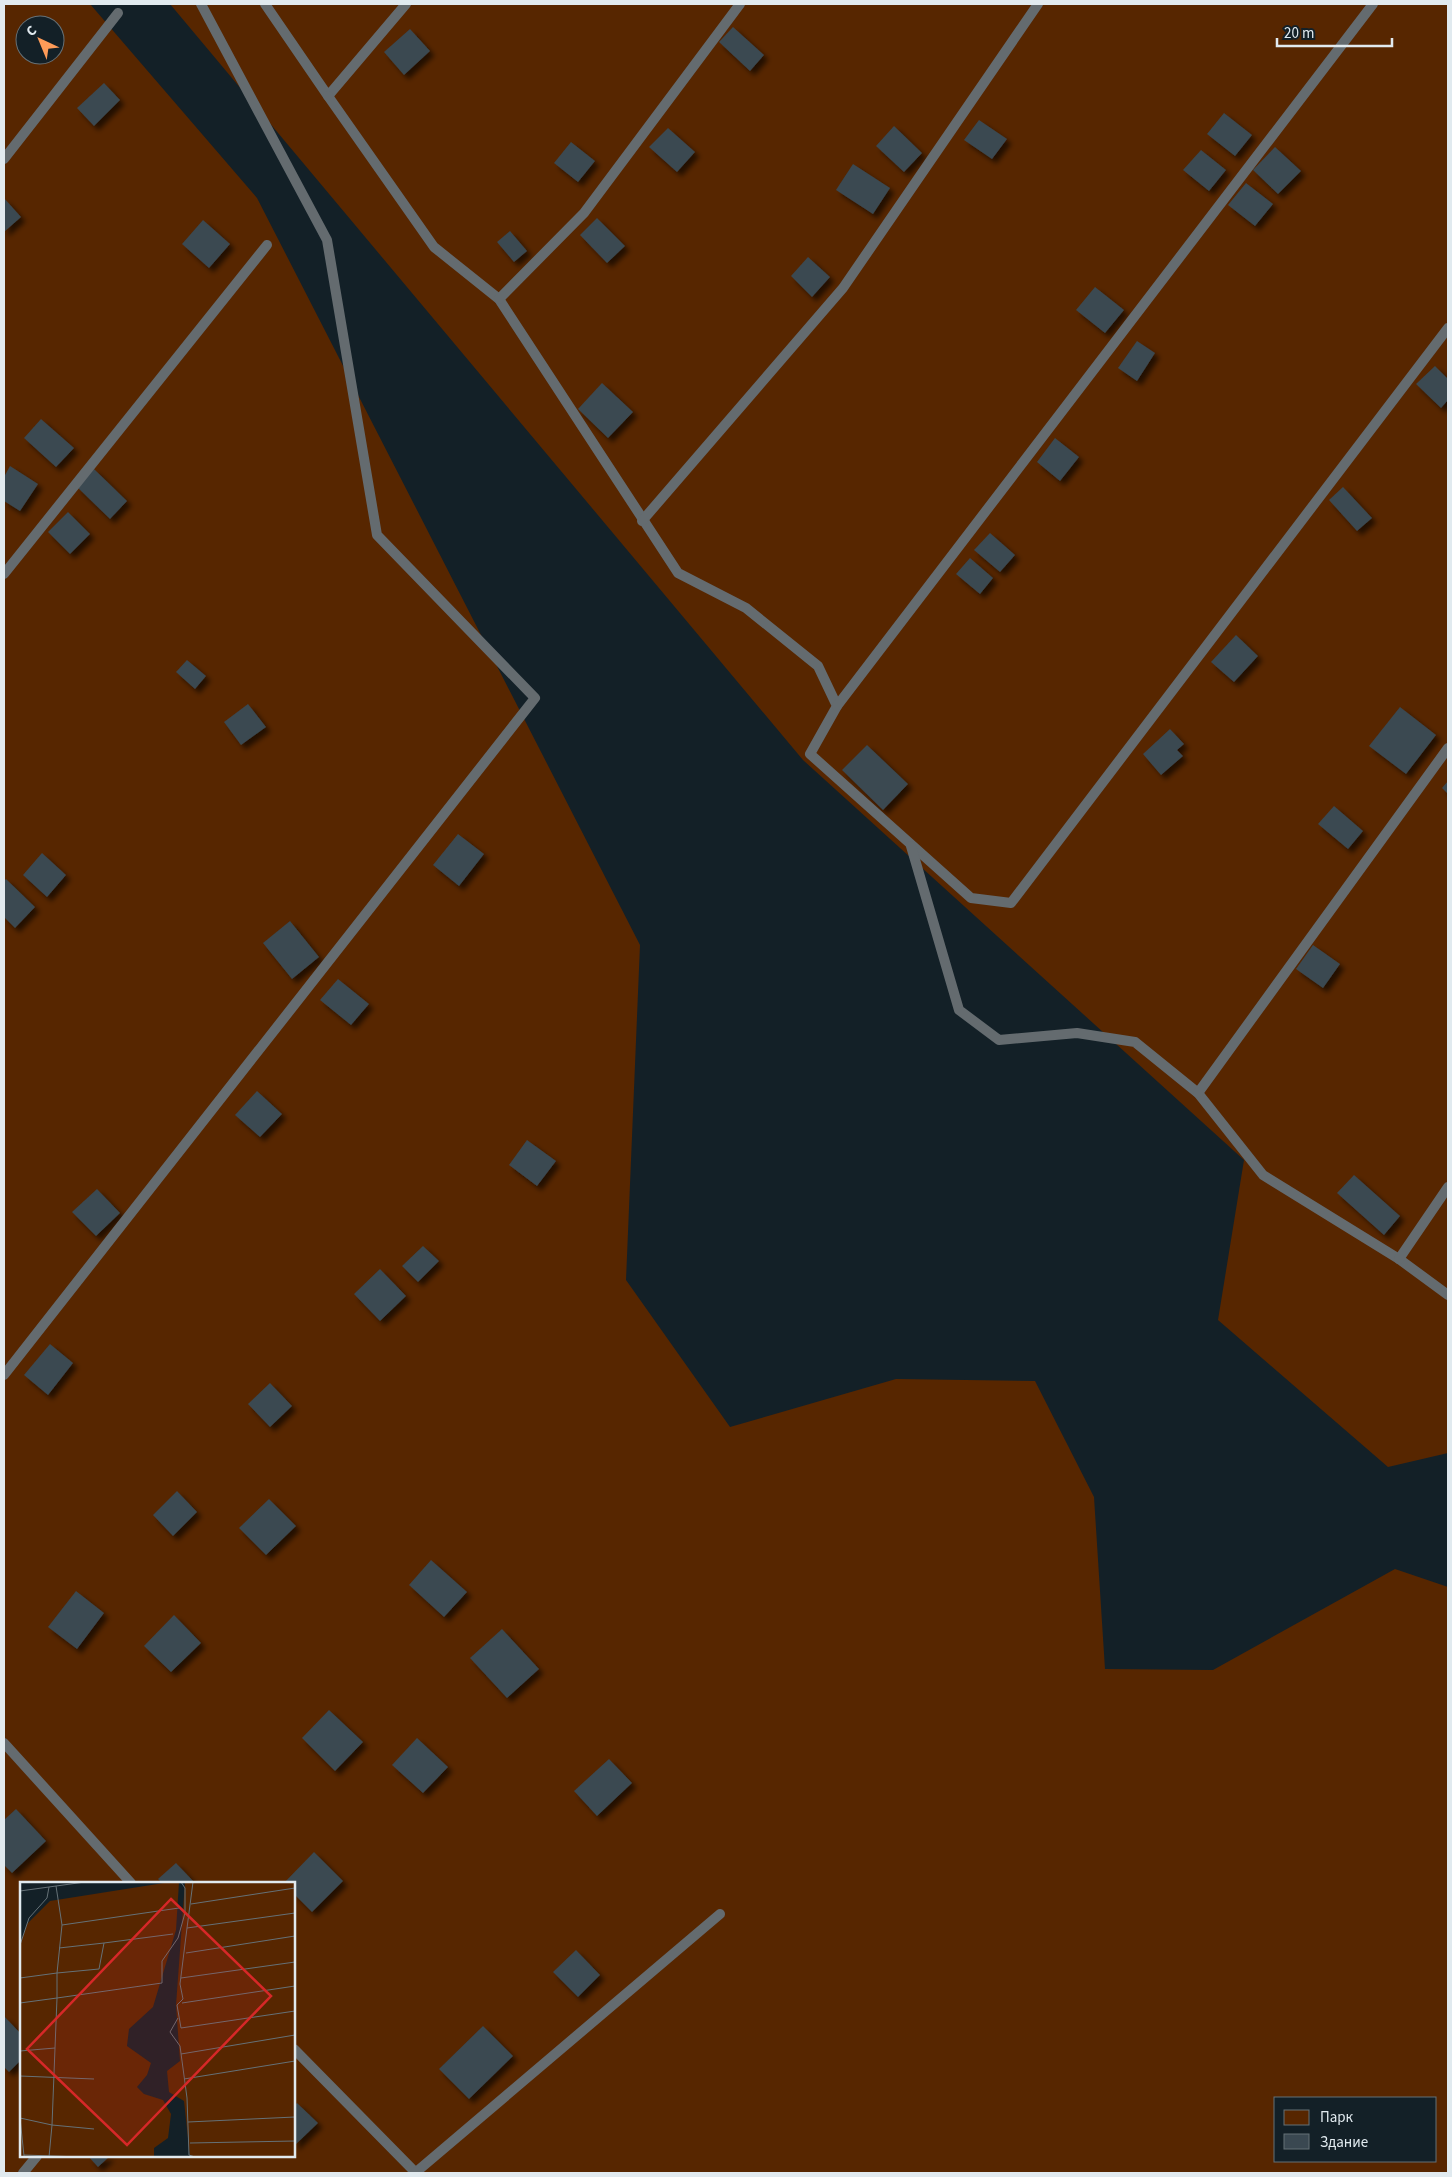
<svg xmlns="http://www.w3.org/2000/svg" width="1452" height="2177" font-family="'Source Sans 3',sans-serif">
<defs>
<filter id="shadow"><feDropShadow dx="4.5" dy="4.5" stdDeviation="2.5" flood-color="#0009"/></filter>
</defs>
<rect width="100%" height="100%" fill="#132027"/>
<g fill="#572600" fill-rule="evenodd">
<path d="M4 4H90L257 198 640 945 626 1280 730 1427 896 1379 1035 1381 1094 1497 1105 1669 1213 1670 1395 1569 1448 1587V2173H4ZM25 25H55V55H25ZM21 1883H294V2156H21ZM1276 2098H1436V2161H1276Z"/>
<polygon points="170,4 1448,4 1448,1453 1388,1467 1218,1320 1244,1160 803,760"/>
</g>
<g fill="#3a4851" filter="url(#shadow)">
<polygon points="733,27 764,55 750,71 719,42"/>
<polygon points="410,29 430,51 404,75 384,52"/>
<polygon points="104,83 120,100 94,126 77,108"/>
<polygon points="1224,113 1252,135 1235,156 1207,134"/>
<polygon points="979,120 1007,139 992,159 964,140"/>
<polygon points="894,126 922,153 904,172 876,146"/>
<polygon points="668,128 695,152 677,172 649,147"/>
<polygon points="571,142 595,161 578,182 554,163"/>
<polygon points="1275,147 1301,171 1278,194 1253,170"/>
<polygon points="1201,150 1226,170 1209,191 1183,170"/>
<polygon points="853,164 890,188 873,214 836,190"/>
<polygon points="1246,183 1273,204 1255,226 1228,205"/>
<polygon points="4,198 21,217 4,232"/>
<polygon points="597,218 625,246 607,263 580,235"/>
<polygon points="203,220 230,244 209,268 182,244"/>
<polygon points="510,231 527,251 514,262 497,242"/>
<polygon points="808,257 830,277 812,297 791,276"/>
<polygon points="1095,287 1124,310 1105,333 1076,310"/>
<polygon points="1137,341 1155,353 1137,381 1118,368"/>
<polygon points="1435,366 1448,379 1448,400 1441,408 1416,384"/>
<polygon points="602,383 633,412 608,438 578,409"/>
<polygon points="41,419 74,448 56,467 24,438"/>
<polygon points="1055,438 1079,457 1060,481 1037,462"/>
<polygon points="10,466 38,484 20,511 4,501 4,477"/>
<polygon points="94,469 127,501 110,519 77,487"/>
<polygon points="1343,487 1372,518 1357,531 1329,500"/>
<polygon points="68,512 90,534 70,554 48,532"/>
<polygon points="990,533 1015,555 1000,572 974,550"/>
<polygon points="970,558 993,578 980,594 956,574"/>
<polygon points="1236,635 1258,656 1234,682 1211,662"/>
<polygon points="187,660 206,676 195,689 176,672"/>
<polygon points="248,704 266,727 241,745 224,722"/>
<polygon points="1400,707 1436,735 1406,774 1369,746"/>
<polygon points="1170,729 1184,744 1177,750 1183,756 1161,775 1143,754"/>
<polygon points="867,745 908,784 883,810 842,770"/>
<polygon points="1448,781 1448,794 1442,788"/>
<polygon points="1334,806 1363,831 1348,849 1318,824"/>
<polygon points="458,834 484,854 459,886 433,865"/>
<polygon points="42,853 66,875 47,897 23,875"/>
<polygon points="6,879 35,907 15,928 4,917 4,881"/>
<polygon points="290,921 319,957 292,979 263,943"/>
<polygon points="1313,945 1340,964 1323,988 1296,969"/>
<polygon points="338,979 369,1004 351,1025 320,1000"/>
<polygon points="257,1091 282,1114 260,1137 235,1115"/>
<polygon points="527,1140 556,1161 537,1186 509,1165"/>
<polygon points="1354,1175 1400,1216 1384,1235 1337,1193"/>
<polygon points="97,1189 120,1213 96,1236 72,1212"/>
<polygon points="423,1246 439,1261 418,1282 402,1266"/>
<polygon points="380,1269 406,1296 380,1321 354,1294"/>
<polygon points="50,1344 73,1363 48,1395 24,1375"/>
<polygon points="270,1383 292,1406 270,1427 248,1404"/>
<polygon points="177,1491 197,1512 173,1536 153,1515"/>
<polygon points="269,1499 296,1526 266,1555 239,1528"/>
<polygon points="431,1560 467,1592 444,1617 409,1585"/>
<polygon points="76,1591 104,1613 77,1649 48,1627"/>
<polygon points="174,1615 201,1643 171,1672 144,1646"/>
<polygon points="502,1629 539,1669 507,1698 470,1658"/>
<polygon points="329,1710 363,1742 335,1771 302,1738"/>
<polygon points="417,1738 448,1767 423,1793 392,1765"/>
<polygon points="609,1759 632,1783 597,1816 574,1791"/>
<polygon points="16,1809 46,1841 12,1873 4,1865 4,1820"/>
<polygon points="314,1852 343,1881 312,1912 294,1894 294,1883 284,1883"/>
<polygon points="176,1863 195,1883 162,1883 158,1879"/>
<polygon points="576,1950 600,1975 578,1997 553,1972"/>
<polygon points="4,2016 21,2034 21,2060 9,2072 4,2067"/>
<polygon points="483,2026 513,2056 469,2099 439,2069"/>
<polygon points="297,2103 318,2123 294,2146 294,2106"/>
<polygon points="88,2156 110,2156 98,2167"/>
</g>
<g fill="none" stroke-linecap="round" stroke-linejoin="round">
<g stroke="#646b6f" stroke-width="10">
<polyline points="265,4 328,96 406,4"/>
<polyline points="328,96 434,247 499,299 678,573 746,608 818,666 837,706 810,754 971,898 1011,903 1448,328"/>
<polyline points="4,159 118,13"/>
<polyline points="499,299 584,213 740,4"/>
<polyline points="642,521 843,288 1038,4"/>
<polyline points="4,574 267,245"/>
<polyline points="837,706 1373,4"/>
<polyline points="911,846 959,1010 999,1040 1077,1033 1135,1042 1198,1093 1263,1175 1399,1259 1448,1295"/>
<polyline points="1198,1093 1448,748"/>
<polyline points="1399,1259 1448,1187"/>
<polyline points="4,1375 535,698 377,535 327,240 201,4"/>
<polyline points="4,1743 131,1883"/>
<polyline points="294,2049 416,2173"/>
<polyline points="23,2173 37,2156"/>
<polyline points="415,2173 720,1914"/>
</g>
</g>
<g transform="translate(20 1882)">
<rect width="275" height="275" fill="#132027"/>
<path d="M150 0H159L156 48 133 125 109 147 107 164 131 181 127 193 117 205 124 212 143 218 151 232 148 256 134 266V275H0V62L7 42 30 19ZM165 0H275V275H170L164 219 149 210 147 189 160 179 156 123Z" fill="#572600"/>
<path fill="none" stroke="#657177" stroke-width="1" d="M173 0 167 46 275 31M0 9 65 0M171 22 275 6M42 43 159 26M167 46 160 102 163 117 157 123 161 146 275 129M84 61 153 52M0 63 9 36 27 16 29 5M166 71 275 54M0 96 37 91 42 43 36 4M161 96 275 80M0 121 37 116V91L79 87 84 61 39 66M162 121 275 104M158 136 150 150 160 164 167 216 169 273 175 275M0 169 35 166 37 116 142 101V79L158 56 165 31V6L161 0M161 172 275 153M0 182V207M0 194 74 197M164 197 275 179M0 236 32 243 35 166M0 236 4 274M168 240 275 235M170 261 275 259M4 273 61 275M29 275 32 243 74 247"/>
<path fill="#d62828" fill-opacity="0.15" stroke="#d62828" stroke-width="2.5" d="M151 17 251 114 107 263 7 167Z"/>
<rect width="275" height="275" fill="none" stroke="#e1eaef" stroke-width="2.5"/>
</g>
<rect width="1452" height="2177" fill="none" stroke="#e1eaef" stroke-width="10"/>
<rect x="1274" y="2097" width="162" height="65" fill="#132027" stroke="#657177"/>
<rect x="1284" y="2110" width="25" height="15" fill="#572600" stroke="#657177"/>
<text x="1320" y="2122" font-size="15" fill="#e1eaef">Парк</text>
<rect x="1284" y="2134" width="25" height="15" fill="#3a4851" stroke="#657177"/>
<text x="1320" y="2147" font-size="15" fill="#e1eaef">Здание</text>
<g transform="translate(40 40) rotate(316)"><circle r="24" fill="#132027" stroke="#657177"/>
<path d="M0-4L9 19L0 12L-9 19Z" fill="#fe9b58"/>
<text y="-8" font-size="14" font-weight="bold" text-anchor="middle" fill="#e1eaef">С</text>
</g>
<path d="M1277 38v8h115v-8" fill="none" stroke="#e1eaef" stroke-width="2.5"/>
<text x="1284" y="38" font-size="15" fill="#e1eaef" stroke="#132027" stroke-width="4" paint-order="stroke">20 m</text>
</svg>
